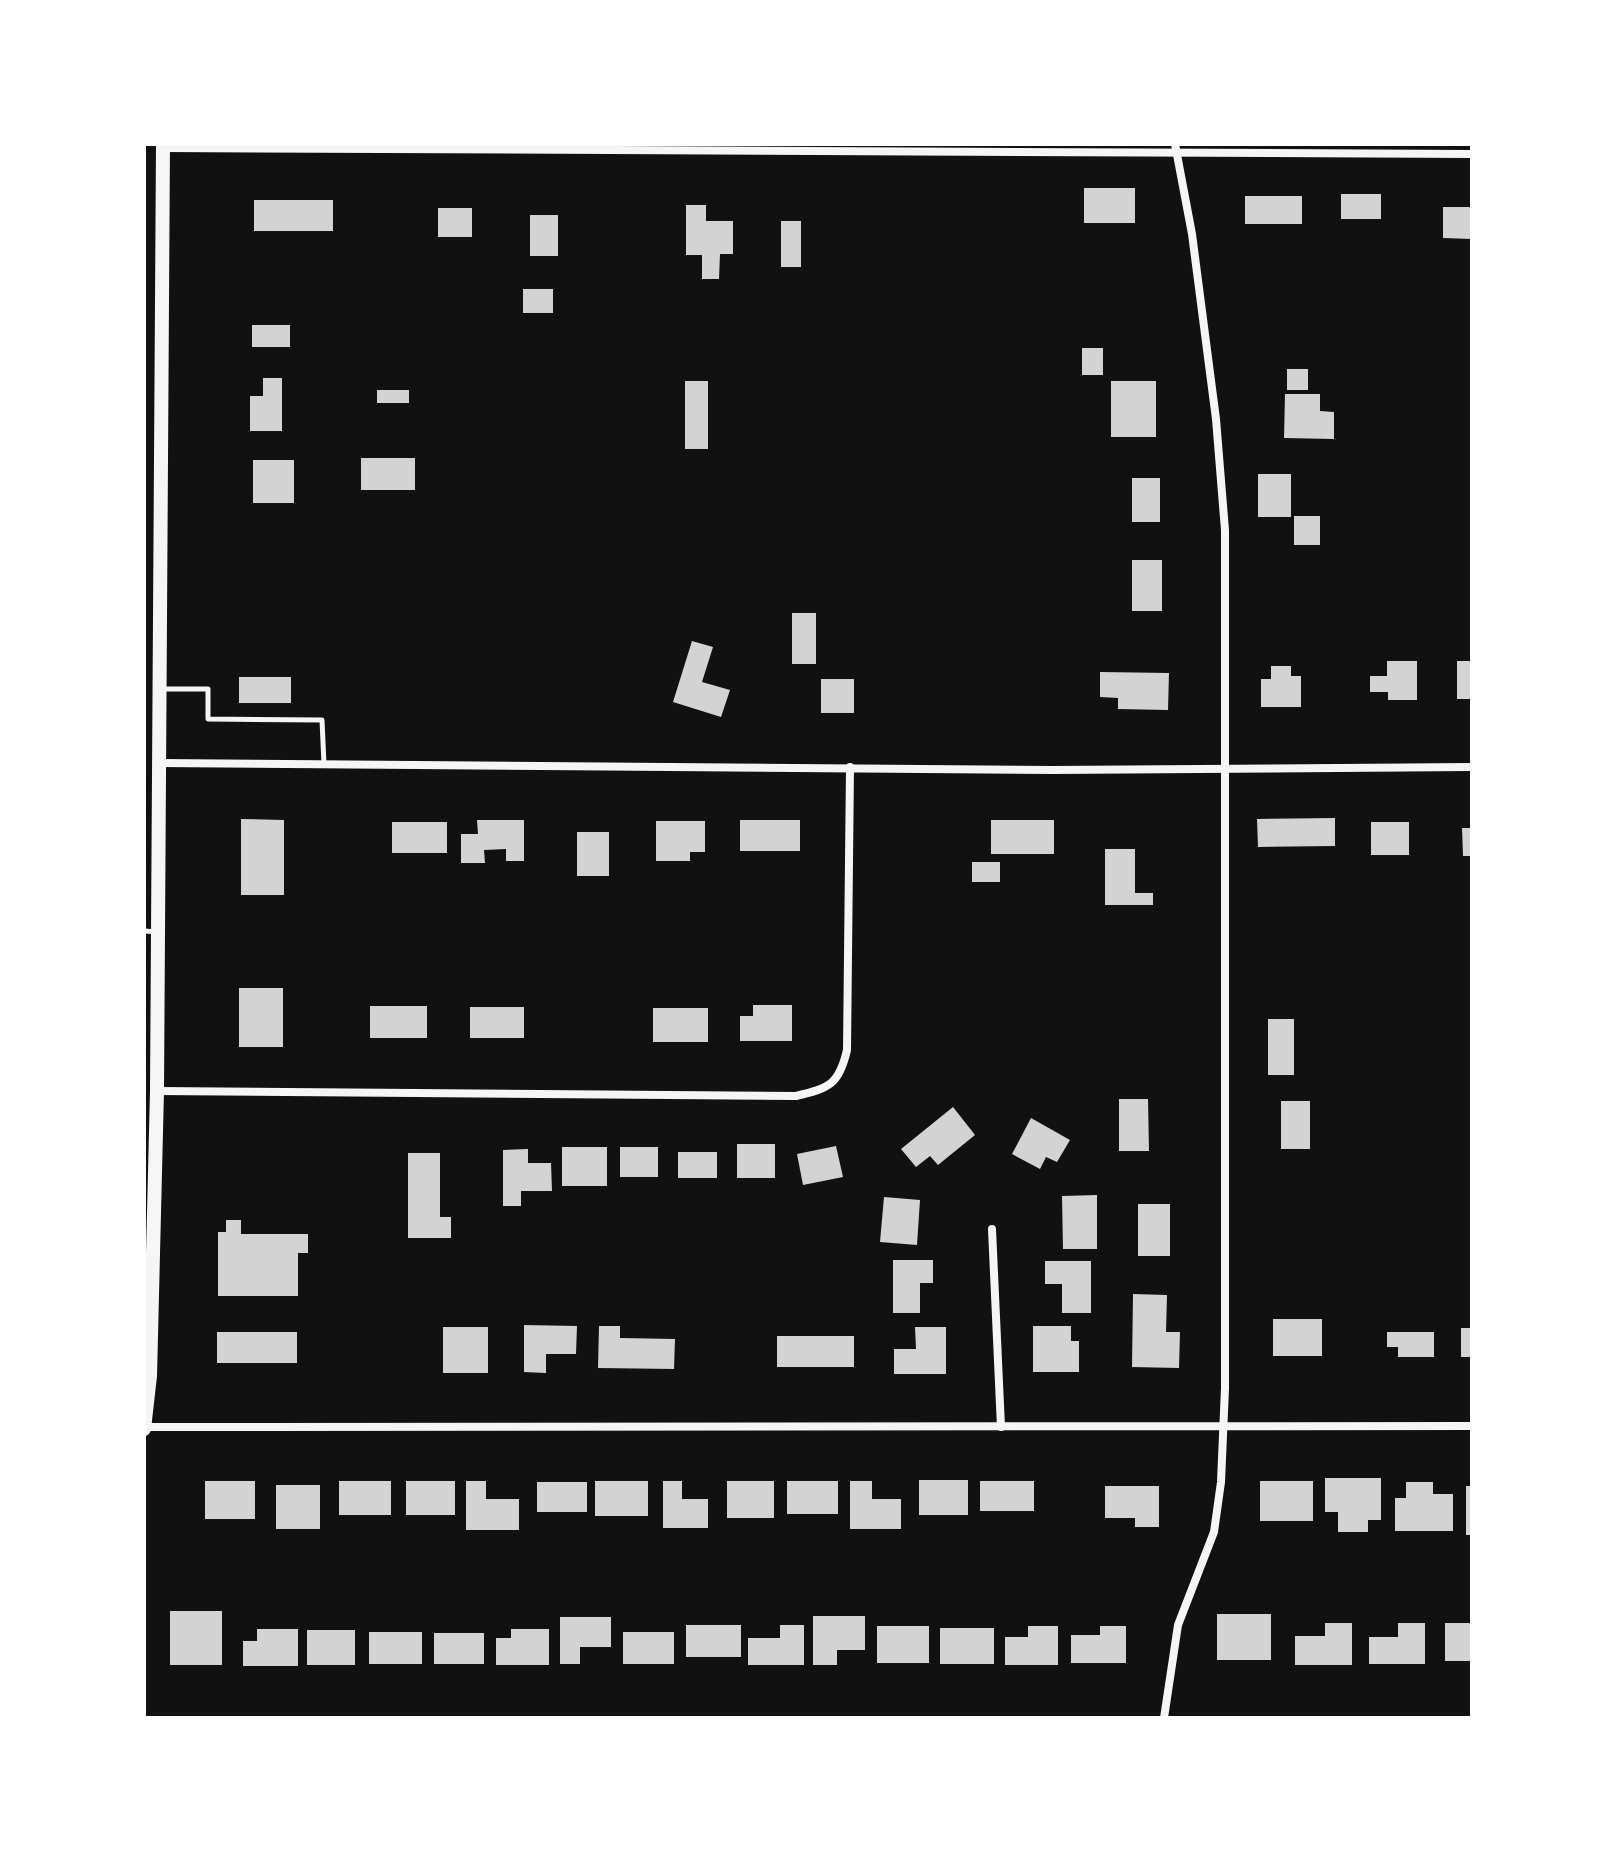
<svg xmlns="http://www.w3.org/2000/svg" width="1616" height="1862" font-family="'Roboto Condensed',sans-serif">
<rect width="100%" height="100%" fill="#111"/>
<g fill="#d3d3d3">
<rect x="1084" y="188" width="51" height="35"/>
<rect x="1341" y="194" width="40" height="25"/>
<rect x="1245" y="196" width="57" height="28"/>
<rect x="254" y="200" width="79" height="31"/>
<polygon points="686,205 706,205 706,221 733,221 733,254 720,254 719,279 702,279 702,255 686,255"/>
<polygon points="1443,207 1472,207 1472,239 1443,238"/>
<rect x="438" y="208" width="34" height="29"/>
<rect x="530" y="215" width="28" height="41"/>
<rect x="781" y="221" width="20" height="46"/>
<rect x="523" y="289" width="30" height="24"/>
<rect x="252" y="325" width="38" height="22"/>
<rect x="1082" y="348" width="21" height="27"/>
<rect x="1287" y="369" width="21" height="21"/>
<polygon points="263,378 282,378 282,431 250,431 250,396 263,396"/>
<rect x="685" y="381" width="23" height="68"/>
<rect x="1111" y="381" width="45" height="56"/>
<rect x="377" y="390" width="32" height="13"/>
<polygon points="1285,394 1320,394 1320,411 1334,412 1334,439 1284,438"/>
<rect x="361" y="458" width="54" height="32"/>
<rect x="253" y="460" width="41" height="43"/>
<rect x="1258" y="474" width="33" height="43"/>
<rect x="1132" y="478" width="28" height="44"/>
<rect x="1294" y="516" width="26" height="29"/>
<rect x="1132" y="560" width="30" height="51"/>
<rect x="792" y="613" width="24" height="51"/>
<polygon points="692,641 713,647 702,682 730,690 721,717 673,702"/>
<polygon points="1387,661 1417,661 1417,700 1388,700 1388,692 1370,692 1370,676 1387,676"/>
<rect x="1457" y="661" width="15" height="38"/>
<polygon points="1271,666 1291,666 1291,676 1301,676 1301,707 1261,707 1261,679 1271,679"/>
<polygon points="1100,672 1169,673 1168,710 1118,709 1118,698 1100,697"/>
<rect x="239" y="677" width="52" height="26"/>
<rect x="821" y="679" width="33" height="34"/>
<polygon points="1335,818 1335,846 1258,847 1257,819"/>
<polygon points="241,819 284,820 284,895 241,895"/>
<polygon points="477,820 524,820 524,861 506,861 506,849 484,850 485,863 461,863 461,834 478,834"/>
<rect x="740" y="820" width="60" height="31"/>
<rect x="991" y="820" width="63" height="34"/>
<polygon points="656,821 705,821 705,852 690,852 690,861 656,861"/>
<rect x="392" y="822" width="55" height="31"/>
<rect x="1371" y="822" width="38" height="33"/>
<polygon points="1462,828 1472,828 1472,856 1463,856"/>
<rect x="577" y="832" width="32" height="44"/>
<polygon points="1105,849 1135,849 1135,893 1153,893 1153,905 1105,905"/>
<rect x="972" y="862" width="28" height="20"/>
<rect x="239" y="988" width="44" height="59"/>
<polygon points="753,1005 792,1005 792,1041 740,1041 740,1016 753,1016"/>
<rect x="370" y="1006" width="57" height="32"/>
<rect x="470" y="1007" width="54" height="31"/>
<rect x="653" y="1008" width="55" height="34"/>
<rect x="1268" y="1019" width="26" height="56"/>
<polygon points="1119,1099 1148,1099 1149,1151 1119,1151"/>
<rect x="1281" y="1101" width="29" height="48"/>
<polygon points="953,1107 975,1135 938,1165 930,1156 916,1167 901,1149"/>
<polygon points="1031,1118 1070,1140 1057,1162 1046,1157 1040,1169 1012,1154"/>
<rect x="737" y="1144" width="38" height="34"/>
<polygon points="836,1146 843,1177 803,1185 797,1154"/>
<rect x="562" y="1147" width="45" height="39"/>
<rect x="620" y="1147" width="38" height="30"/>
<polygon points="528,1149 528,1163 551,1163 552,1191 521,1191 521,1206 503,1206 503,1150"/>
<rect x="678" y="1152" width="39" height="26"/>
<polygon points="408,1153 440,1153 440,1217 451,1217 451,1238 408,1238"/>
<polygon points="1097,1195 1097,1249 1063,1249 1062,1196"/>
<polygon points="884,1197 920,1200 917,1245 880,1242"/>
<rect x="1138" y="1204" width="32" height="52"/>
<polygon points="226,1220 241,1220 241,1234 308,1234 308,1253 298,1253 298,1296 218,1296 218,1232 226,1232"/>
<polygon points="893,1260 933,1260 933,1283 920,1283 920,1313 893,1313"/>
<polygon points="1045,1261 1091,1261 1091,1313 1062,1313 1062,1284 1045,1284"/>
<polygon points="1133,1294 1167,1295 1166,1332 1180,1332 1179,1368 1132,1367"/>
<rect x="1273" y="1319" width="49" height="37"/>
<polygon points="524,1325 577,1326 576,1354 546,1354 546,1373 524,1372"/>
<polygon points="599,1326 620,1326 620,1338 675,1339 674,1369 598,1368"/>
<polygon points="1033,1326 1071,1326 1071,1341 1079,1341 1079,1372 1033,1372"/>
<rect x="443" y="1327" width="45" height="46"/>
<polygon points="915,1327 946,1327 946,1374 894,1374 894,1349 916,1349"/>
<rect x="1461" y="1328" width="11" height="29"/>
<rect x="217" y="1332" width="80" height="31"/>
<polygon points="1387,1332 1434,1332 1434,1357 1398,1357 1398,1347 1387,1347"/>
<rect x="777" y="1336" width="77" height="31"/>
<polygon points="1325,1478 1381,1478 1381,1520 1368,1520 1368,1532 1338,1532 1338,1512 1325,1512"/>
<rect x="919" y="1480" width="49" height="35"/>
<rect x="205" y="1481" width="50" height="38"/>
<rect x="339" y="1481" width="52" height="34"/>
<rect x="406" y="1481" width="49" height="34"/>
<polygon points="466,1481 486,1481 486,1499 519,1499 519,1530 466,1530"/>
<rect x="595" y="1481" width="53" height="35"/>
<polygon points="663,1481 682,1481 682,1499 708,1499 708,1528 663,1528"/>
<rect x="727" y="1481" width="47" height="37"/>
<rect x="787" y="1481" width="51" height="33"/>
<polygon points="850,1481 872,1481 872,1499 901,1499 901,1529 850,1529"/>
<rect x="980" y="1481" width="54" height="30"/>
<rect x="1260" y="1481" width="53" height="40"/>
<rect x="537" y="1482" width="50" height="30"/>
<polygon points="1406,1482 1433,1482 1433,1494 1453,1494 1453,1531 1395,1531 1395,1498 1406,1498"/>
<rect x="276" y="1485" width="44" height="44"/>
<polygon points="1105,1486 1159,1486 1159,1527 1135,1527 1135,1518 1105,1518"/>
<rect x="1466" y="1486" width="6" height="49"/>
<rect x="170" y="1611" width="52" height="54"/>
<rect x="1217" y="1614" width="54" height="46"/>
<polygon points="813,1616 865,1616 865,1650 837,1650 837,1665 813,1665"/>
<polygon points="560,1617 611,1617 611,1647 580,1647 580,1664 560,1664"/>
<polygon points="1325,1623 1352,1623 1352,1665 1295,1665 1295,1636 1325,1636"/>
<polygon points="1398,1623 1425,1623 1425,1664 1369,1664 1369,1637 1398,1637"/>
<rect x="1445" y="1623" width="27" height="38"/>
<rect x="686" y="1625" width="55" height="32"/>
<polygon points="780,1625 804,1625 804,1665 748,1665 748,1638 780,1638"/>
<rect x="877" y="1626" width="52" height="37"/>
<polygon points="1028,1626 1058,1626 1058,1665 1005,1665 1005,1637 1028,1637"/>
<polygon points="1100,1626 1126,1626 1126,1663 1071,1663 1071,1635 1100,1635"/>
<rect x="940" y="1628" width="54" height="36"/>
<polygon points="257,1629 298,1629 298,1666 243,1666 243,1641 257,1641"/>
<polygon points="511,1629 549,1629 549,1665 496,1665 496,1638 511,1638"/>
<rect x="307" y="1630" width="48" height="35"/>
<rect x="369" y="1632" width="53" height="32"/>
<rect x="623" y="1632" width="51" height="32"/>
<rect x="434" y="1633" width="50" height="31"/>
</g>
<g fill="none" stroke-linecap="round" stroke-linejoin="round">
<g stroke="#f5f5f5" stroke-width="5">
<polyline points="162,689 208,689 208,719 322,720 324,764"/>
<polyline points="144,931 158,932"/>
</g>
<g stroke="#f5f5f5" stroke-width="8">
<polyline points="163,148 1472,154"/>
<polyline points="160,763 1053,770 1472,767"/>
<path d="M157 1091 796 1096C829 1088 839 1085 847 1050L850 767"/>
<polyline points="992,1229 1001,1427"/>
<polyline points="144,1427 1472,1426"/>
<polyline points="1164,1718 1178,1625 1214,1532 1221,1482 1225,1388 1225,530 1216,419 1192,234 1175,144"/>
</g>
<polyline stroke="#f5f5f5" stroke-width="14" points="144,1429 150,1376 157,1091 163,144"/>
</g>
<rect width="1616" height="1862" fill="none" stroke="#ffffff" stroke-width="292"/>
</svg>
